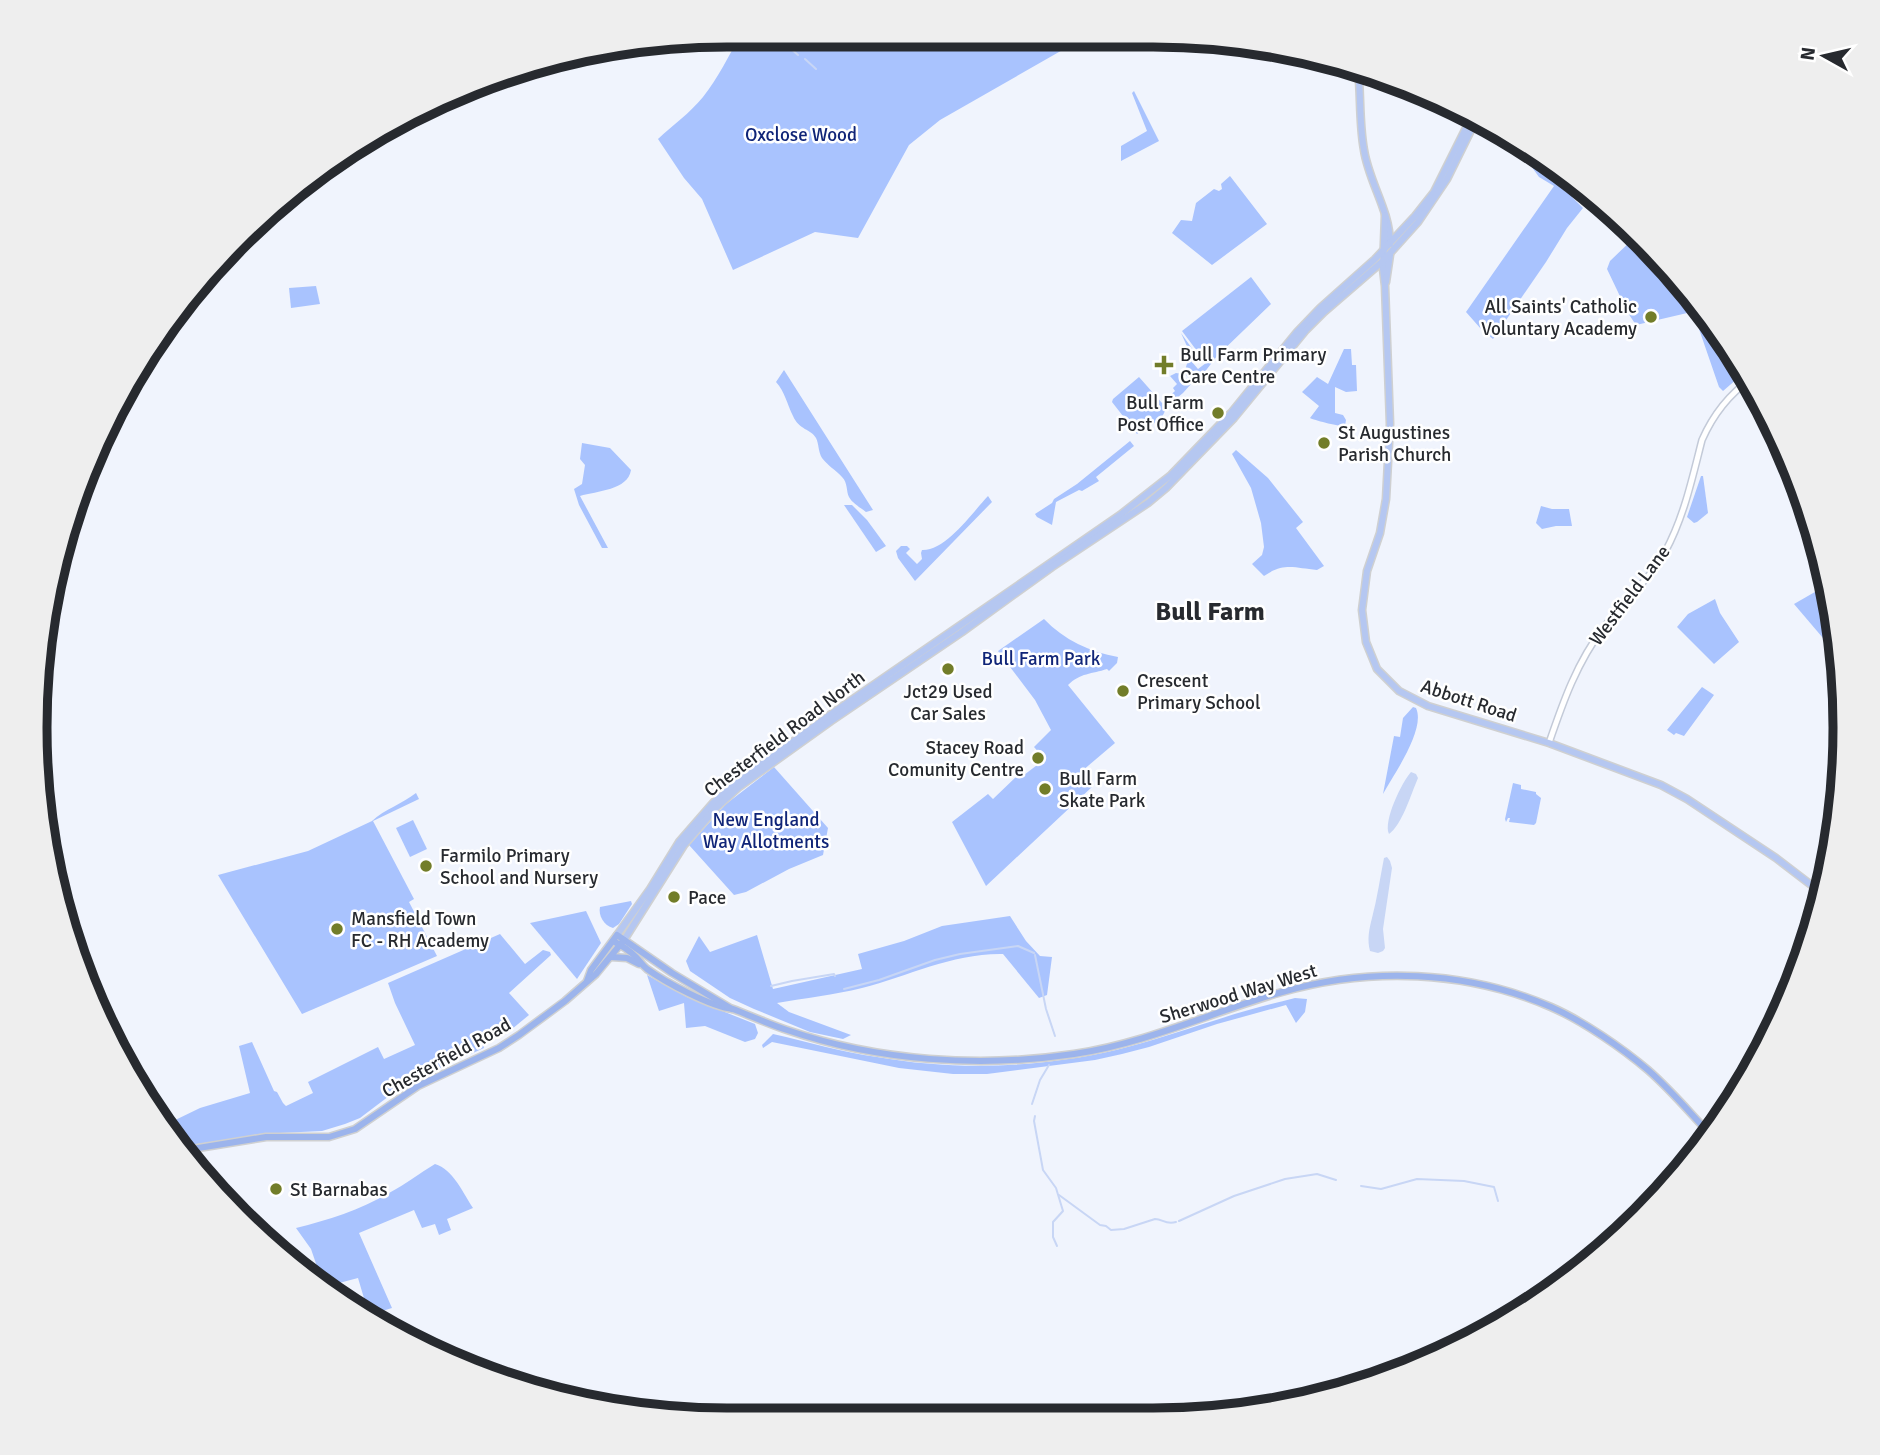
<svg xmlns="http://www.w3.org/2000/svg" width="1880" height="1455" font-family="Signika,sans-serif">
<rect width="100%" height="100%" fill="#f0f4fd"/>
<g fill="#a9c3fe">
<path d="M740 35 1087 36 940 120 909 145 858 238 815 232 733 270 702 199 684 178 658 139C673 125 690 113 703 97 718 78 729 56 740 35Z"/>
<polygon points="1134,91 1159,141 1121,161 1121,146 1147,131 1132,93"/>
<polygon points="1508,134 1564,172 1557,184 1566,192 1574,183 1580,189 1572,197 1583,208 1567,228 1546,262 1493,339 1481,329 1466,312 1554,186 1539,177"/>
<polygon points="1230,176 1267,224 1212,265 1172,233 1181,220 1192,221 1196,203 1214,189 1219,191 1222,189 1221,184"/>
<polygon points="1636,236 1673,271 1745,372 1723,391 1719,387 1699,329 1700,325 1706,321 1700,310 1636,325 1628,313 1607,269 1610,261"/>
<polygon points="1251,277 1271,304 1217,356 1197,382 1195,382 1184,374 1190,353 1181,333 1198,357 1192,362 1198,369 1206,363 1182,331"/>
<polygon points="316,286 320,304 291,308 289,288"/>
<path d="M1344 349H1351L1352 365H1356L1357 391 1346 392 1335 387V413L1343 415 1346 420 1345 426C1340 427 1314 420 1310 418L1319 406 1302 392 1317 377 1328 384Z"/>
<path d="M784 370 873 510 866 512C861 508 852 503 849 497 846 491 848 483 842 477 836 470 828 466 822 458 818 451 819 444 816 438 811 429 799 430 793 416 787 404 785 392 776 382Z"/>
<polygon points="1176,373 1182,374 1183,377 1189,380 1191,384 1183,393 1168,405 1162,417 1147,429 1143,428 1137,434 1112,402 1113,399 1139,377 1162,403 1175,391 1173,388 1177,384 1170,376"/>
<polygon points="1130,441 1134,446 1096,477 1099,481 1082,491 1079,490 1056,502 1052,525 1037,517 1035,514 1052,503 1054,499 1077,484"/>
<path d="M582 443 610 448 631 470C628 490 597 491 580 496L608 548H602L579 505 574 489 582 484 585 465 580 459Z"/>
<path d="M1236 450 1268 478 1303 522 1296 528 1324 566 1317 570C1295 568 1284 562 1264 576L1252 564 1262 555 1264 547 1261 523 1251 488 1232 454Z"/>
<polygon points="1701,476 1703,476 1708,513 1697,522 1694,523 1687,517"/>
<path d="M988 496 992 502 915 581 898 558 896 551 901 546H907L910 549 906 553 917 564 922 559 921 553 922 550C946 551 972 513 988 496Z"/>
<polygon points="844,505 852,505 867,520 886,546 876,552"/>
<polygon points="1541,506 1552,509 1569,509 1572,526 1556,526 1542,529 1536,523"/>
<polygon points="1827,585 1839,637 1840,658 1794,604"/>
<polygon points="1715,599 1720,613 1739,642 1714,664 1677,627 1688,614"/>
<path d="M1044 619C1064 640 1090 652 1118 657L1117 663 1109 671 1107 669C1092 674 1080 673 1068 685L1115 743 1082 771 1093 786 986 886 952 822 988 794 993 799 1021 772 1024 775 1045 759 1034 747 1051 730 1035 700 998 651Z"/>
<polygon points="1702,687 1714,695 1684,736 1676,733 1674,735 1667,730"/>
<path d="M1413 707 1416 708C1426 729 1394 774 1383 794L1394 736 1400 737 1403 718Z"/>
<polygon points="774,767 828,828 823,855 789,869 746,892 734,895 689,845 726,804"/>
<polygon points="1513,783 1521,785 1521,789 1536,792 1536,794 1541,798 1536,823 1534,825 1509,822 1510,818 1508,818 1506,822 1505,819"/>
<path d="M416 793 419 799 373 821 414 899 409 902 437 956 302 1014 218 875 308 851 372 821C385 809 402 804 416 793Z"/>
<polygon points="413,820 427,849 410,857 396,828"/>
<path d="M631 901 632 904 619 924 613 928C604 926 598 915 600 907Z"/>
<polygon points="586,911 601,943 577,979 530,923"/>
<path d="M1010 916 1026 941 1040 956 1052 957 1047 995 1039 998 1003 954C953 953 909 976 862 988 834 995 805 998 777 1003L789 1012 851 1035 843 1039 810 1032 754 1009 730 998 690 971 686 961 699 936 710 952 757 935 773 989 862 969 858 954 904 941 942 926Z"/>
<polygon points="500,934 525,964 543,950 550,952 551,955 509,993 529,1015 512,1029 482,1040 484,1048 429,1073 397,1090 360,1118 345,1124 322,1131 259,1134 232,1139 183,1146 167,1124 200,1108 250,1093 239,1046 252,1042 274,1091 277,1092 283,1103 286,1106 313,1093 308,1082 378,1047 384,1059 415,1045 395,1003 388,983"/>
<polygon points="647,975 687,997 755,1024 758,1033 755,1039 745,1042 705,1026 686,1028 684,1003 659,1011"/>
<path d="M1295 998 1307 999 1305 1012 1296 1023 1286 1005 1217 1024 1149 1047 1122 1054 1095 1060 987 1074H953L899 1068 772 1042 763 1048 762 1045 773 1034C808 1042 842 1052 877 1057 956 1071 1038 1068 1116 1050 1149 1042 1180 1031 1213 1021 1240 1012 1267 1005 1295 998Z"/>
<path d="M435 1164C453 1169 463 1193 473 1208L447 1219 451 1230 439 1235 435 1224 422 1228 414 1210 359 1233 392 1308 369 1315 358 1278 324 1287 311 1249 296 1228C328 1220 360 1210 389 1193 406 1184 420 1173 435 1164Z"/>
</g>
<g fill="#c8d6f5">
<path d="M1411 772 1416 774 1418 778C1411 794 1402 825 1389 834 1383 821 1402 782 1411 772Z"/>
<path d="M1387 857 1390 861 1392 868 1383 929 1385 948 1383 951 1378 953 1370 951C1367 939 1369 930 1372 918 1377 899 1380 878 1384 858Z"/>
</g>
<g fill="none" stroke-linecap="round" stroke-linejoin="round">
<g stroke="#c8d6f5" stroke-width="2">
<polyline points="781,40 798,55"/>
<polyline points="805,59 816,69"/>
<polyline points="1035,955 1046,1009 1055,1036"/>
<polyline points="771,986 792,981 834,974 835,976"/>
<polyline points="844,989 879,980 935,960 960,954 1018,946 1034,953"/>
<polyline points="1032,1104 1040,1080 1049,1065"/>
<polyline points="1035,1116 1034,1121 1043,1170 1056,1188 1063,1211 1053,1222 1053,1237 1057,1246"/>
<polyline points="1361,1186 1381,1189 1417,1179 1464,1181 1494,1187 1498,1201"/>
<path d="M1059 1195 1100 1225 1106 1226 1111 1230 1124 1229 1155 1219C1163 1219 1165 1225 1176 1222"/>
<polyline points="1179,1221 1234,1196 1285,1179 1317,1174 1336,1180"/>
</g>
<defs>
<path id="tertiary" d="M1549 743C1563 702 1577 662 1604 627 1624 601 1649 580 1665 552 1684 517 1692 479 1702 440 1713 415 1728 395 1751 379"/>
<g id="primary">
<path d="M1358 68C1361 95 1359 123 1364 150 1369 183 1390 210 1390 244"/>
<polyline points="1385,215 1383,269 1385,286 1390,424 1386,499 1380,533 1367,571 1362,610 1366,642 1377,669 1399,691 1428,706 1549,743 1661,785 1687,799 1776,858 1823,894"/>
<polyline points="1386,282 1390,255"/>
<polyline points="617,935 650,889 679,842 713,803 737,782 830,715 1120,515 1171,475 1231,413 1297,332 1320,308 1375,259 1415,216 1434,192 1472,116"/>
<polyline points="624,940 684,845 717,807 739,787 831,721 962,632 1052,567 1148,503 1166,488 1234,418 1306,330 1324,312 1383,261 1418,222 1447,179 1477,118"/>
</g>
<g id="trunk">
<path d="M613 941C621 945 629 950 636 957 640 961 642 965 647 969 665 982 711 1007 733 1009 751 1016 769 1024 787 1030 878 1061 980 1068 1074 1054 1147 1043 1212 1012 1282 992 1370 967 1466 970 1551 1007 1583 1021 1622 1048 1648 1070 1671 1090 1690 1113 1711 1135"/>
<polyline points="611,957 627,958 639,964"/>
<polyline points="587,981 591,970 617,935 672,973 732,1009"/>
<polyline points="186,1150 266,1137 329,1137 355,1129 418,1086 499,1048 519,1035 565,1001 596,974 624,940"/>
</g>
</defs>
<use href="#tertiary" stroke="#c3cad8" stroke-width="8"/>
<use href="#primary" stroke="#cfd0d1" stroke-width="9"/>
<use href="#trunk" stroke="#cfd0d1" stroke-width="9"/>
<use href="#tertiary" stroke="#fff" stroke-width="5"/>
<use href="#primary" stroke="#b5c7f1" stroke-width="6"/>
<use href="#trunk" stroke="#9cb4ec" stroke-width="6"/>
</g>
<g fill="#727d29" stroke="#fff" stroke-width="2.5">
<circle cx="1651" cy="317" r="7"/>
<path d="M1160.5 354.5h7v7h7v7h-7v7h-7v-7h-7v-7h7z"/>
<circle cx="1218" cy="413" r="7"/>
<circle cx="1324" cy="443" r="7"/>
<circle cx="948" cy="669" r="7"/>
<circle cx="1123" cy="691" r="7"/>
<circle cx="1038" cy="758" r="7"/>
<circle cx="1045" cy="789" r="7"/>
<circle cx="426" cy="866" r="7"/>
<circle cx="674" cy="897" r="7"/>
<circle cx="337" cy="929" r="7"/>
<circle cx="276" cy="1189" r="7"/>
</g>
<g text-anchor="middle" stroke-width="5" stroke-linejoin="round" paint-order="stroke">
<g font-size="19" fill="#102578" stroke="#fff">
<text x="801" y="141">Oxclose Wood</text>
<text x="1041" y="665">Bull Farm Park</text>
<text x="766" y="826">New England<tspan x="766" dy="22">Way Allotments</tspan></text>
</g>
<g font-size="19" fill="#272a2f" stroke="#fff" text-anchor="start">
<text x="1637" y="313" text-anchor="end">All Saints' Catholic<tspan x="1637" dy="22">Voluntary Academy</tspan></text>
<text x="1180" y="361">Bull Farm Primary<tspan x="1180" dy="22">Care Centre</tspan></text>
<text x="1204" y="409" text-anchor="end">Bull Farm<tspan x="1204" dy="22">Post Office</tspan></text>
<text x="1338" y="439">St Augustines<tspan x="1338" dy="22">Parish Church</tspan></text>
<text x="1137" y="687">Crescent<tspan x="1137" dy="22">Primary School</tspan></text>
<text x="948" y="698" text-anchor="middle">Jct29 Used<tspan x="948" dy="22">Car Sales</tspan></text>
<text x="1024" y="754" text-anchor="end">Stacey Road<tspan x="1024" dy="22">Comunity Centre</tspan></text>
<text x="1059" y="785">Bull Farm<tspan x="1059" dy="22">Skate Park</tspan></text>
<text x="440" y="862">Farmilo Primary<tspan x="440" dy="22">School and Nursery</tspan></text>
<text x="688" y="904">Pace</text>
<text x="351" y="925">Mansfield Town<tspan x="351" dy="22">FC - RH Academy</tspan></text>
<text x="290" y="1196">St Barnabas</text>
</g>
<g font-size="19" fill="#272a2f" stroke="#fff">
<text transform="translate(1629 595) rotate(-53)" y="7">Westfield Lane</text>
<text transform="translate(1469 700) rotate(18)" y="7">Abbott Road</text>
<text transform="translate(784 733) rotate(-37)" y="7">Chesterfield Road North</text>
<text transform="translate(1238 993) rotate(-17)" y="7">Sherwood Way West</text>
<text transform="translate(446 1057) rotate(-29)" y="7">Chesterfield Road</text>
</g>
<g font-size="26" font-weight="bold" fill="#272a2f" stroke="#fff">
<text x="1210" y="620">Bull Farm</text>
</g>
</g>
<path d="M0 0H1880V1455H0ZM727 47H1153A680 680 0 0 1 1833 727V728A680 680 0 0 1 1153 1408H727A680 680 0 0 1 47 728V727A680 680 0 0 1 727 47Z" fill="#eee" fill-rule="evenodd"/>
<path fill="none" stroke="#272a2f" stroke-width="9" d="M727 47H1153A680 680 0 0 1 1833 727V728A680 680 0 0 1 1153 1408H727A680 680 0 0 1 47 728V727A680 680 0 0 1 727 47Z"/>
<g transform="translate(1824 56) rotate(278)" stroke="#ffffff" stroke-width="5" paint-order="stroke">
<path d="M0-5L12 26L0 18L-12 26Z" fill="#272a2f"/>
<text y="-10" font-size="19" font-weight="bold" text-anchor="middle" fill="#272a2f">N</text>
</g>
</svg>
